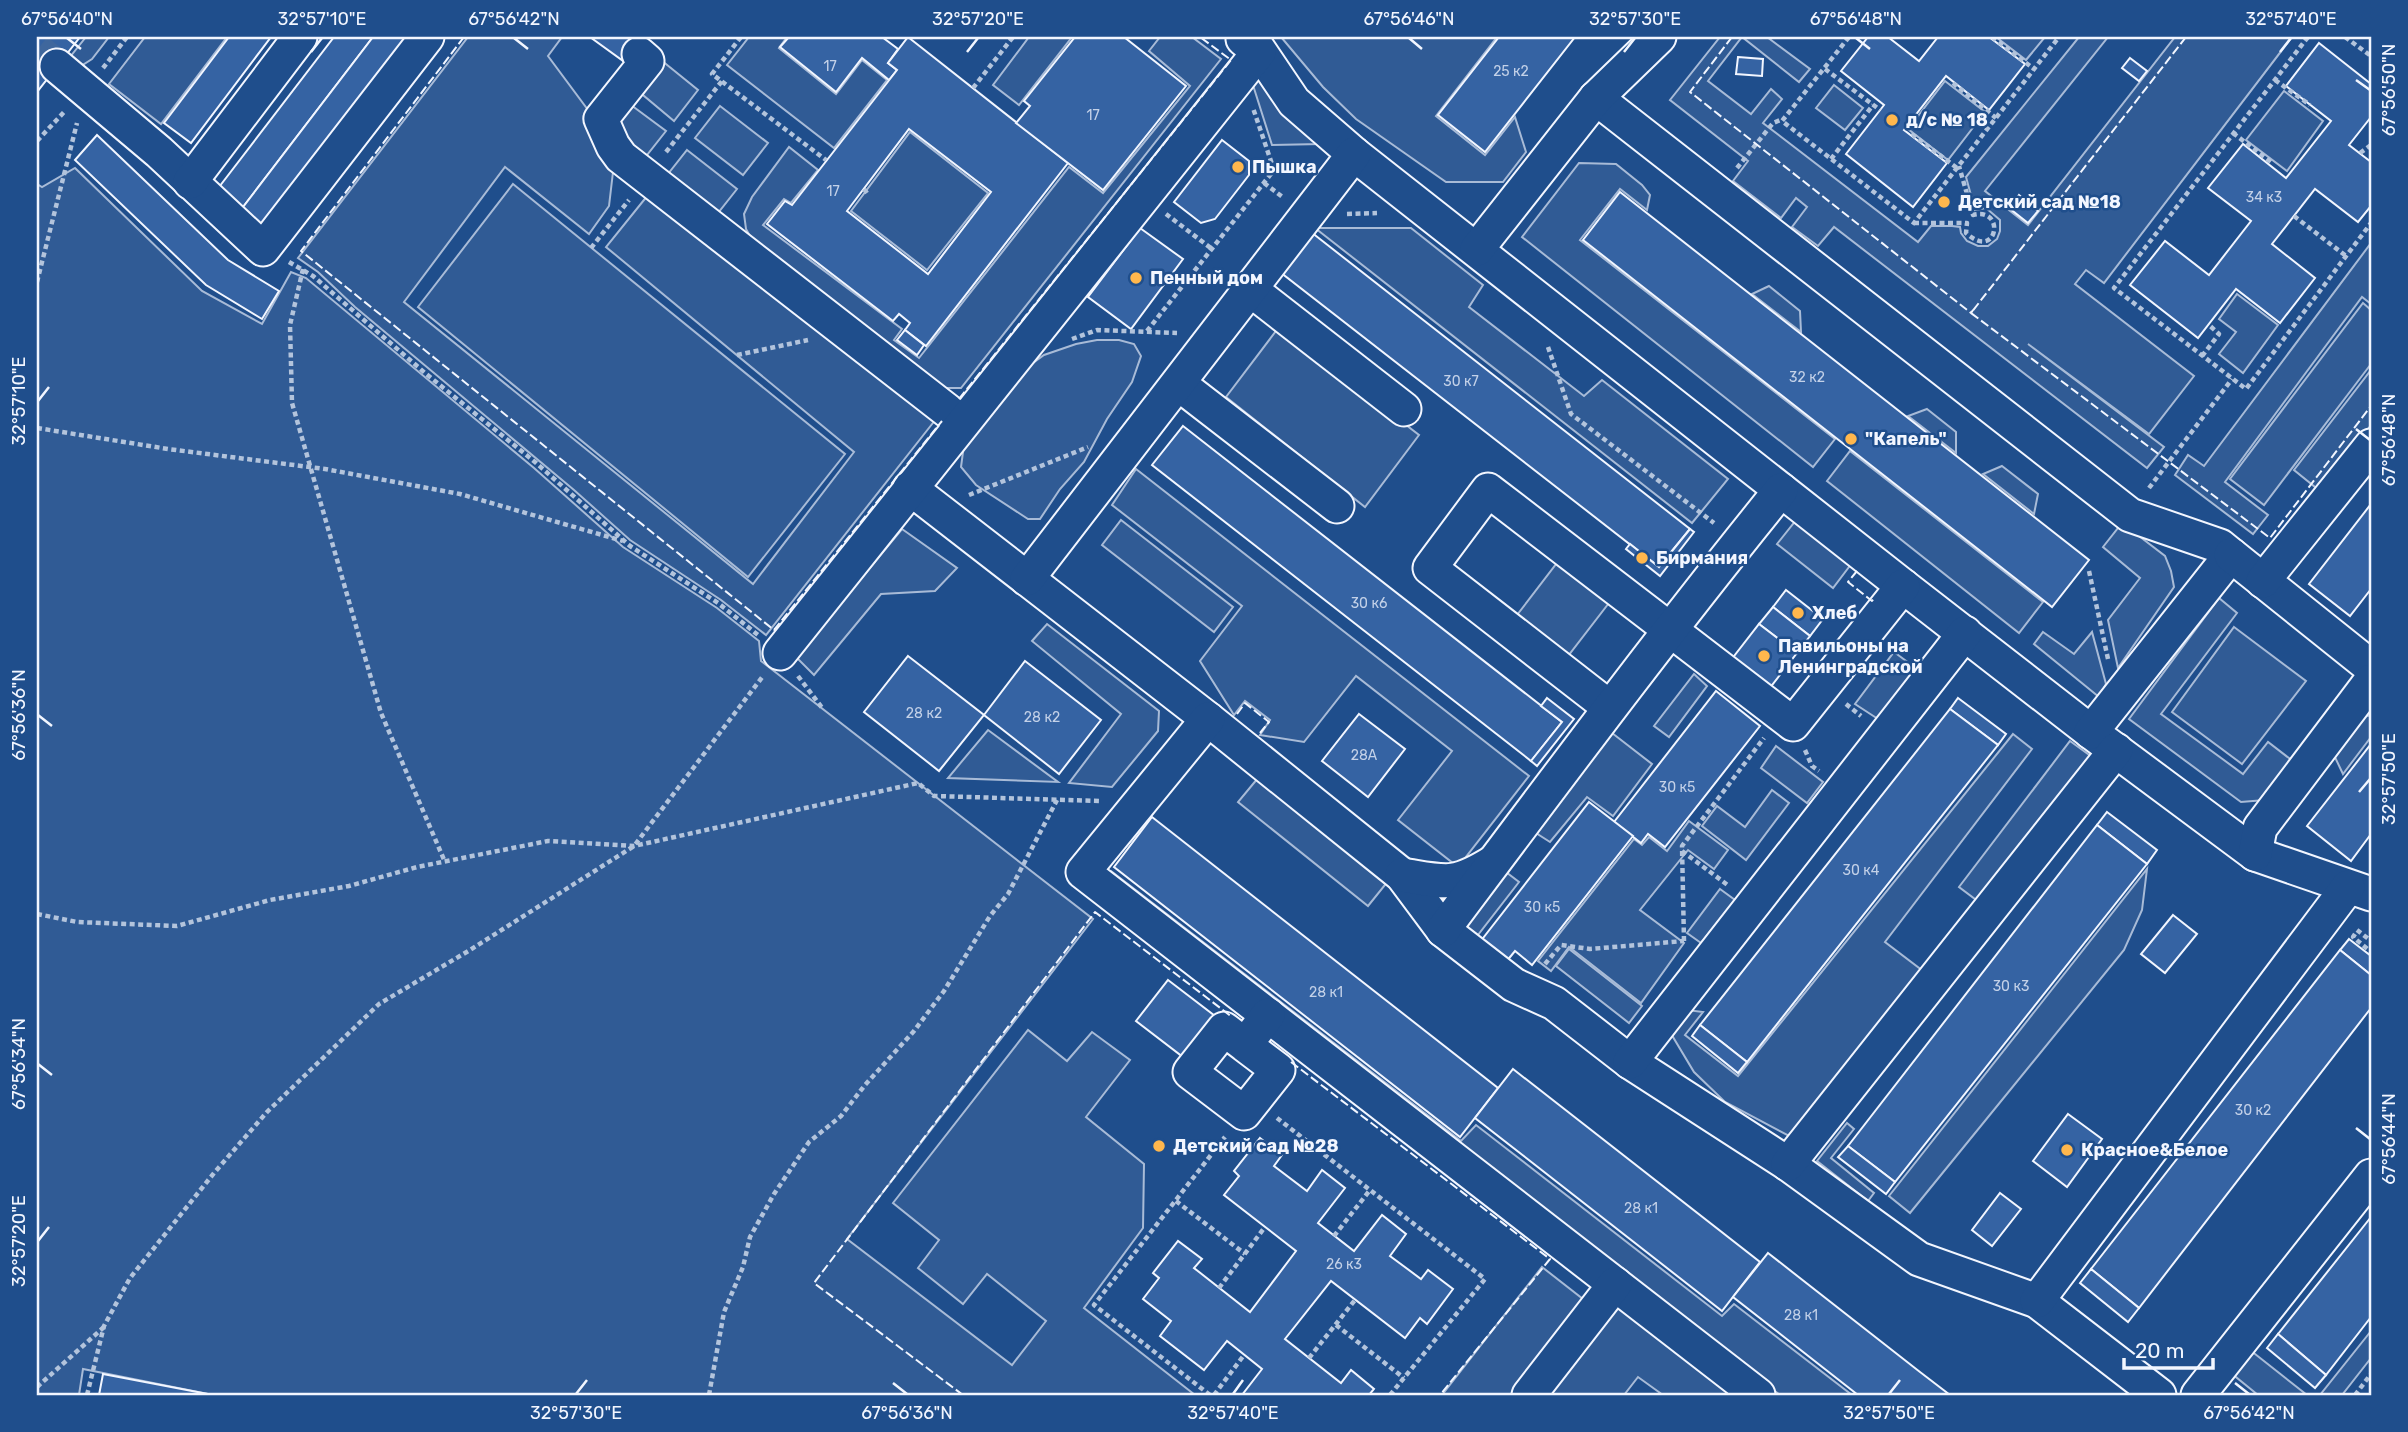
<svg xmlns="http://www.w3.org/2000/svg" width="2408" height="1432" font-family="Rubik,sans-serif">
<rect width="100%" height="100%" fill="#1f4e8c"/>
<g fill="#305b95" stroke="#a8bbd7" stroke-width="2">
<polygon points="86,37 109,37 92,59 81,66 70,57"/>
<polygon points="145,37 227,37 161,124 109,84"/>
<polygon points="468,37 562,37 548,56 588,110 613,172 609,206 589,234 505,167 404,302 753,584 854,452 606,247 652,190 936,419 766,635 721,600 630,540 574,490 355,307 318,272 298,258"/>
<polygon points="749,37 787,37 779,48 836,94 862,60 887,80 834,148 727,65"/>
<polygon points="1029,37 1072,37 1019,105 993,85"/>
<polygon points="1160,37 1192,37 1221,59 961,388 943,388 751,238 746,229 744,214 752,197 789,147 818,170 791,203 784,199 763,225 902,329 894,340 919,358 1069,167 1103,193 1190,86 1149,51"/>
<polygon points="1281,37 1497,37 1436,116 1485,155 1515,117 1526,152 1503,182 1446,182 1356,119 1323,87"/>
<polygon points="1720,37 1767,37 1810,69 1799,82 1742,37 1708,81 1751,114 1771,89 1782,99 1763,123 1918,242 1931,226 1952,226 1960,227 1961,233 1967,241 1978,246 1988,246 1997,239 2000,231 2000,220 1986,208 1975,210 1966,177 2079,37 2108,37 1985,191 2028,225 2175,37 2292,37 2104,283 2086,270 2075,284 2194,376 2149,434 2028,344 2164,447 2147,468 1834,227 1818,246 1792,227 1807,207 1796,198 1781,218 1733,181 1748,161 1670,100"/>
<polygon points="1996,37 2045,37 2026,60"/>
<polygon points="661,60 698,90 674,121 637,90"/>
<polygon points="1256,77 1279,106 1320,144 1272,145 1252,82"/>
<polygon points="1945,81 1985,112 1948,160 1908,129"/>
<polygon points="1834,85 1863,108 1845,130 1816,108"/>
<polygon points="2284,91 2323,121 2287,171 2246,140"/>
<polygon points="631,105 666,131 643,160 610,134"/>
<polygon points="720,106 768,143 743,175 695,138"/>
<polygon points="910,132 988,193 927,270 851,211"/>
<polygon points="687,150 737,189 714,218 664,179"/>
<polygon points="1579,163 1616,164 1642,185 1650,195 1647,210 1620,189 1580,240 1835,439 1813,467 1522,237"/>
<polygon points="75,168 202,291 262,324 291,272 306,278 534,468 623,547 717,608 759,641 761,661 1093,919 847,1239 1012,1365 1046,1321 987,1274 963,1304 918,1268 939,1240 893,1203 1028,1030 1067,1061 1092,1032 1130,1060 1086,1117 1144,1164 1143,1228 1084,1308 1195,1395 213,1395 83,1369 79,1395 37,1395 37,184 42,187"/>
<polygon points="513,184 845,454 748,577 418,307"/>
<polygon points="1315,228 1411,228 1483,285 1469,307 1584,396 1602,380 1728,479 1692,523"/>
<polygon points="2371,243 2371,304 2362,297 2225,482 2268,515 2253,534 2175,475 2188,455 2204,466"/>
<polygon points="1769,286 1800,311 1801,332 1752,294"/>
<polygon points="2237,294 2278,325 2243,373 2219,354 2236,332 2219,319"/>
<polygon points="2363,303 2371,310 2371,364 2264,505 2230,479"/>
<polygon points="1279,327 1419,435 1365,507 1226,397"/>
<polygon points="1097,340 1119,340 1134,344 1141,356 1132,382 1107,419 1084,462 1060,489 1040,519 1028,519 976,485 961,467 965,437 1022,371 1044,355 1076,344"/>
<polygon points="2371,370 2371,425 2320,491 2294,470"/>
<polygon points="1927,409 1956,432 1956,453 1908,416"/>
<polygon points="1850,451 2043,602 2019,633 1827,481"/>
<polygon points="2002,466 2038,494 2034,514 1983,474"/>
<polygon points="1136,469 1529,776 1458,867 1398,820 1452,751 1356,676 1304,742 1260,735 1270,720 1245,701 1234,715 1200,661 1242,606 1112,505"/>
<polygon points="1797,519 1852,563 1833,588 1777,544"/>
<polygon points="1121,520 1233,607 1214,632 1102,545"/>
<polygon points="2122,523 2165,556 2171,571 2174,587 2118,668 2108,620 2140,578 2103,547"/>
<polygon points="902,529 957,568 935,591 881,594 814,675 796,657"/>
<polygon points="1560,559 1612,599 1568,656 1517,615"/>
<polygon points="2219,598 2237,613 2161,714 2243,774 2268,742 2294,762 2265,800 2241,802 2129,719"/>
<polygon points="1047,624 1159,711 1158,731 1112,787 1069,783 1121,714 1032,641"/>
<polygon points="2234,627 2306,681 2242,764 2172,712"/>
<polygon points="2043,632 2074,654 2092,632 2106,684 2099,697 2034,644"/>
<polygon points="1894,652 1917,669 1878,719 1855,704"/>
<polygon points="1694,674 1707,686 1669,737 1654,726"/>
<polygon points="2359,715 2371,716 2371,737 2343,774 2332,751"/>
<polygon points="988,730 1058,782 948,778"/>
<polygon points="1612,733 1652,764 1613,816 1587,797 1550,842 1536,833"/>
<polygon points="2013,734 2032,749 1885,942 1923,971 1793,1138 1725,1102 1694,1072 1670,1032 1687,1010 1703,1012 1685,1035 1738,1076"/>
<polygon points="2070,741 2092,757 1979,902 1959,887"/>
<polygon points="1776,746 1823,782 1807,803 1761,768"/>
<polygon points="1258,778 1389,880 1368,906 1238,802"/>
<polygon points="1772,790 1789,803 1746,860 1702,826 1717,806 1745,827"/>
<polygon points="1689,821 1728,850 1714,869 1688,850 1640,910 1684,943 1641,1003 1569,947 1551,971 1538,961 1634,839 1642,845 1649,837 1667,851"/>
<polygon points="1502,869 1519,882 1474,940 1457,927"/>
<polygon points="2147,869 2142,910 2124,950 1910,1213 1889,1196"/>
<polygon points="1111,871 1461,1141 1476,1125 1722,1316 1734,1304 1852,1395 1780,1395 1104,879"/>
<polygon points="1720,889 1735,900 1701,943 1687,933"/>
<polygon points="1569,949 1642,1006 1629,1023 1556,966"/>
<polygon points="1847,1123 1854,1129 1831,1158 1874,1193 1868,1201 1817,1161"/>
<polygon points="1542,1267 1588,1303 1516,1395 1442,1395"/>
<polygon points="1619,1299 1746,1395 1663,1395 1638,1377 1624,1395 1543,1395"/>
<polygon points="2371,1331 2371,1358 2342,1395 2320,1395"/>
<polygon points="2250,1350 2307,1395 2258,1395 2231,1373"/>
</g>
<g fill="#3563a3" stroke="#f2f6ff" stroke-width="2" fill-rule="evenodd">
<polygon points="37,37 80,37 37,92"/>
<polygon points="229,37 271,37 191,143 164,123"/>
<polygon points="334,37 373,37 240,211 216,191"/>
<polygon points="373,37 412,37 264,229 240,211"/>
<polygon points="590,37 646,37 626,63"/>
<polygon points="789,37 882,37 898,49 888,63 897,70 889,80 862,58 836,92 780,47"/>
<path d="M908 37 1068 163 926 346 905 330 910 323 899 314 893 321 767 224 785 201 792 205 897 70 888 63ZM909 129 991 192 928 274 847 211Z"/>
<polygon points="1075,37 1124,37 1186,86 1103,190 1016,123 1030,106 1024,101"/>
<polygon points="1499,37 1575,37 1485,152 1438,115"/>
<polygon points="1868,37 1888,37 1919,61 1938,37 1989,37 2025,64 1989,110 1946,76 1904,130 1947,163 1913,207 1846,154 1884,105 1841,71"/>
<polygon points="2319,43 2371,84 2371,117 2349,145 2371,162 2371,206 2358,222 2315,189 2272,244 2315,278 2280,323 2236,289 2198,338 2130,285 2165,241 2209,275 2251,221 2208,188 2243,144 2286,178 2331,121 2286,86"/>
<polygon points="1738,57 1763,59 1762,76 1736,74"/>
<polygon points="2130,58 2147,71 2139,81 2122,68"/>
<polygon points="97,135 228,260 279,291 262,319 206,285 75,160"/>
<polygon points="1222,140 1249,161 1249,175 1215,219 1201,223 1174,202"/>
<polygon points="1620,192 2089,560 2052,607 1583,240"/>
<polygon points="2019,195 2038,211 2028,223 2009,208"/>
<polygon points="1140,228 1183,259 1131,329 1088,297"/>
<polygon points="1311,232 1690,529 1659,567 1280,272"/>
<polygon points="905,330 924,345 917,355 897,340"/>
<polygon points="1183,426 1562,722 1531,761 1152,465"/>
<polygon points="2371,504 2371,589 2350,616 2309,584"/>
<polygon points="1690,529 1694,532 1660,576 1626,549 1630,544 1659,567"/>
<polygon points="1786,590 1823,619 1810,636 1773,607"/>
<polygon points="1773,607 1810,636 1797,653 1759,624"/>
<polygon points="1759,624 1797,653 1769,689 1731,660"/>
<polygon points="908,656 984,715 939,771 864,712"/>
<polygon points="1025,661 1101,720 1059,774 984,715"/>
<polygon points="1716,691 1760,726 1665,847 1648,834 1641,843 1614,822"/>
<polygon points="1547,698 1574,719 1537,766 1531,761 1562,722 1541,706"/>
<polygon points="1958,698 2006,734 1998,745 1950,709"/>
<polygon points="1950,709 1998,745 1747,1062 1700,1025"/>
<polygon points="1359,714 1405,749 1368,797 1322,761"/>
<polygon points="2371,744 2371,834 2351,861 2307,826"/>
<polygon points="1589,802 1633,836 1532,965 1515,951 1506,962 1480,942"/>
<polygon points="2107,812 2157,850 2147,864 2097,825"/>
<polygon points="1152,817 1498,1088 1460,1137 1114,867"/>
<polygon points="2097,825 2147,864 1895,1182 1848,1146"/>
<polygon points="2173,915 2197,934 2165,973 2141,954"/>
<polygon points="2349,939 2371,956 2371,975 2340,950"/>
<polygon points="2340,950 2371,975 2371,1008 2139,1308 2091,1269"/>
<polygon points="1168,980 1215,1016 1183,1057 1136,1021"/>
<polygon points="1700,1025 1747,1062 1738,1073 1692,1036"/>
<polygon points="1513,1069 1760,1262 1722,1311 1475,1118"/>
<polygon points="2068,1114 2102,1139 2067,1187 2033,1161"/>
<polygon points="1260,1138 1282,1155 1274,1166 1307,1191 1322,1170 1345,1188 1318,1223 1354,1251 1382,1215 1406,1234 1390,1256 1421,1279 1428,1270 1453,1289 1427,1324 1420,1318 1405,1338 1331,1281 1285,1339 1341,1383 1351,1370 1374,1389 1369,1395 1242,1395 1262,1369 1227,1341 1204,1370 1160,1336 1171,1321 1143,1299 1159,1278 1153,1273 1178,1241 1202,1259 1194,1268 1250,1312 1296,1251 1224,1195 1239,1176 1234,1171"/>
<polygon points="1848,1146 1895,1182 1886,1194 1838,1157"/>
<polygon points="2000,1193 2021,1209 1992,1246 1972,1230"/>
<polygon points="2371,1217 2371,1317 2326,1375 2278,1334"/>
<polygon points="1768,1253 1920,1372 1950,1395 1858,1395 1733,1297"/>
<polygon points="2091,1269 2139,1308 2128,1322 2080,1283"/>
<polygon points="2278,1334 2326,1375 2315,1388 2267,1348"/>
<polygon points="103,1374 213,1395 99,1395"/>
</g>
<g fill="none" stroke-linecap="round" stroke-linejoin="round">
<polyline stroke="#3f679d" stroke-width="33" stroke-dasharray="33 17" stroke-linecap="butt" points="37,50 57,66"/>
<defs>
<g id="minor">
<polyline points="1250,37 1294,102 1354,154 1903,586 2091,732 2255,854 2371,894"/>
<polyline points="639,54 647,61 601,119 613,146 621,157 962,422"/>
<polyline points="57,66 159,152 263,249 427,37"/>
<polyline points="1596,98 2130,515 2220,546 2231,555 2091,732"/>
<polyline points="190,182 300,37"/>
<polyline points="1477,249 1596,98 1659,37"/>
<polyline points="1251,290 1404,409"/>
<polyline points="1179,384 1337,506"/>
<polyline points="910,488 1208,719 1402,875 1443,930 1514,985 1554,1003 1630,1062 1788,1164 1919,1259 2037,1301 2159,1395"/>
<polyline points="2231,555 2371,667"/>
<polyline points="1027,579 1354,154"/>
<polyline points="2263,581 2371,446"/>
<polyline points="780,653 1259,52 1243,39"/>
<polyline points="1609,707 1430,568 1488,490 1793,724 1903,586"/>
<polyline points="1208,719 1083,872 1758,1395"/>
<polyline points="2255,854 2260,828 2371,681"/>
<path d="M1402 875C1446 882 1453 887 1492 863"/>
<path d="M1443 930C1554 782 1664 634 1781 490"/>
<polyline points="1245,1045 1224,1029 1190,1072 1244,1113 1278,1070 1245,1045 1268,1015"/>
<polyline points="1630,1062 1965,633"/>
<polyline points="1788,1164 2116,750"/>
<polyline points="2037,1301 2348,887"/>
<polyline points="1529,1395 1615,1284"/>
<polyline points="2198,1395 2371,1176"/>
</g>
</defs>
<use href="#minor" stroke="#f2f6ff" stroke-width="37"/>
<g stroke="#b3c4dc" stroke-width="4.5" stroke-dasharray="5 3.5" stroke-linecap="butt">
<polyline points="741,37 712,74 826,160"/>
<polyline points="1849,37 1782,121 1914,223 2059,37"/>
<polyline points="1992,37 2034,69"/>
<polyline points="2308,37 2114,288 2246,389 2371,223"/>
<polyline points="2345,37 2371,56"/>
<polyline points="103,68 127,37"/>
<polyline points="1825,69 1880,110"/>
<polyline points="2275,80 2310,105"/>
<polyline points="1953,83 1996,118"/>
<polyline points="973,88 1013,37"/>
<polyline points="2233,133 2271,162 2269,164"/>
<polyline points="1912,136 1913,135 1957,168"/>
<polyline points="37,141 65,111"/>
<polyline points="666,152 722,81"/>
<polyline points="2360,153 2371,145"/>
<polyline points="1831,159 1873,105"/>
<polyline points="1737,168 1773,123 1783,119"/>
<polyline points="1264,183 1284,198"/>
<polyline points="864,189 867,193"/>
<polyline points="1166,214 1212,249"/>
<polyline points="1347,214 1377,213"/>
<polyline points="2294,216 2346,256"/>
<path d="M1914 223H1967L1966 233C1998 262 2006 206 1973 215L1959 166"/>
<polyline points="591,248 629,200"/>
<polyline points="289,262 313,276 425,373 535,462 630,546 718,603 758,635"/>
<polyline points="303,269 290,325 292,403 381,713 445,862"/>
<polyline points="37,282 77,123"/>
<polyline points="1147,331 1274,170 1253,108"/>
<polyline points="1072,339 1097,330 1177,333"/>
<polyline points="1548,347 1571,414 1714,523"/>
<polyline points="737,355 808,340"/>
<polyline points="2202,356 2219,334 2209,325"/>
<polyline points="37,428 168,449 325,469 460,494 623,541"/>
<polyline points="2149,488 2232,379"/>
<polyline points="969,495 1088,447"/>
<polyline points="2089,571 2108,659"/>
<polyline points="798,676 823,709"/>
<polyline points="1846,704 1861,716"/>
<polyline points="1805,750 1812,766 1819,771"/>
<polyline points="1682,851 1729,886"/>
<polyline points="37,914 77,922 177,926 270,900 349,886 417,867 548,841 634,846 918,783 934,796 1102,801"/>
<polyline points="2357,930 2371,941"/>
<polyline points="2355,934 2353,937 2371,952"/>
<polyline points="1684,941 1682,846 1764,738"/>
<polyline points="1545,964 1561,945 1590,949 1684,941"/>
<polyline points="1277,1118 1485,1279 1390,1395"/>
<polyline points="1176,1201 1245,1254"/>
<polyline points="1334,1236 1370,1190"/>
<polyline points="1219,1288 1265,1227"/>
<polyline points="1336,1325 1404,1378"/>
<polyline points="1309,1358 1355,1300"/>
<polyline points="37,1387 104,1327"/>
<polyline points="87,1395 104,1326 130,1278 214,1173 267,1112 379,1004 470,950 634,846 763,676"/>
<polyline points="709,1395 724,1312 743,1267 750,1237 774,1194 809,1142 841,1116 865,1085 914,1031 944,991 990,916 1008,894 1057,800"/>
<polyline points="1210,1395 1094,1305 1225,1137"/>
<polyline points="1214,1395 1244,1355"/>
<polyline points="2355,1395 2371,1374"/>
</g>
<use href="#minor" stroke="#1f4e8c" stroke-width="33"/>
<g stroke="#f2f6ff" stroke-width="2" stroke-dasharray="9 3.5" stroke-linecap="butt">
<polyline points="464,37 301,251 774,630 942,421"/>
<polyline points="1732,37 1690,92 1971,313 1973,310"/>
<polyline points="2186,37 1971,313 2270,538 2371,406"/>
<polyline points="959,399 1231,60 1200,37"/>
<polyline points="1857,571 1848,582 1872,601 1875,597"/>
<polyline points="1237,714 1245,703 1269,722 1260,733"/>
<polyline points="1291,1062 1550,1259 1440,1395"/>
<polyline points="963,1395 814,1283 1095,912 1232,1017"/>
</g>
</g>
<path fill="none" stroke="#f2f6ff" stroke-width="2.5" d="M67 38 81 49M514 38 528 49M1409 38 1422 49M1856 38 1870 49M311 52 322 38M967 52 978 38M1624 52 1635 38M2280 52 2291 38M2356 80 2370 90M38 401 49 387M2356 429 2370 440M38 715 52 726M2359 792 2370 779M38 1064 52 1075M2356 1128 2370 1139M38 1241 49 1227M893 1383 907 1394M2235 1383 2249 1394M576 1394 587 1380M1233 1394 1243 1380M1889 1394 1900 1380"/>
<g fill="#ffb74d" stroke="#1f4e8c" stroke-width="2.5">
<circle cx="1892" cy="120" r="7"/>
<circle cx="1238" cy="167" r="7"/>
<circle cx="1944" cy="202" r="7"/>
<circle cx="1136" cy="278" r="7"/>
<circle cx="1851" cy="439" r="7"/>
<circle cx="1642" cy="558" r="7"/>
<circle cx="1798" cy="613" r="7"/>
<circle cx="1764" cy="656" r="7"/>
<circle cx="1159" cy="1146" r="7"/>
<circle cx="2067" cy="1150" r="7"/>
</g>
<g text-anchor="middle" stroke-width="5" stroke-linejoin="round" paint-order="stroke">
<g font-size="14" fill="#c3d1e8">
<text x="830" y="71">17</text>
<text x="1511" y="76">25 к2</text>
<text x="1093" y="120">17</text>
<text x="833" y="196">17</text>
<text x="2264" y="202">34 к3</text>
<text x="1807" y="382">32 к2</text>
<text x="1461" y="386">30 к7</text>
<text x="1369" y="608">30 к6</text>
<text x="924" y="718">28 к2</text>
<text x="1042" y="722">28 к2</text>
<text x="1364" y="760">28А</text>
<text x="1677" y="792">30 к5</text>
<text x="1861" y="875">30 к4</text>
<text x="1542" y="912">30 к5</text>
<text x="2011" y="991">30 к3</text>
<text x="1326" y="997">28 к1</text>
<text x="2253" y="1115">30 к2</text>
<text x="1641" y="1213">28 к1</text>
<text x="1344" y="1269">26 к3</text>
<text x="1801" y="1320">28 к1</text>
</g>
<g font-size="18" font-weight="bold" fill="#f2f6ff" stroke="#1f4e8c" text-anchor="start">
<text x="1906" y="126">д/с № 18</text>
<text x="1252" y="173">Пышка</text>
<text x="1958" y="208">Детский сад №18</text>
<text x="1150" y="284">Пенный дом</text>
<text x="1865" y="445">"Капель"</text>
<text x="1656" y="564">Бирмания</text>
<text x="1812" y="619">Хлеб</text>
<text x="1778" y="652">Павильоны на<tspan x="1778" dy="21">Ленинградской</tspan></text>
<text x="1173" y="1152">Детский сад №28</text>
<text x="2081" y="1156">Красное&amp;Белое</text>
</g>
</g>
<rect width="2408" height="1432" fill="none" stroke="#1f4e8c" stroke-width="77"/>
<path d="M2124 1358v10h89v-10" fill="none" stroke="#f2f6ff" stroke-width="3.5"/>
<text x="2135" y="1358" font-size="21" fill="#f2f6ff" stroke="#1f4e8c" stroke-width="5" paint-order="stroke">20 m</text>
<rect x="38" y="38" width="2332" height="1356" fill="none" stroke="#f2f6ff" stroke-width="2.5"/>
<g font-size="18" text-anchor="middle" fill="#f2f6ff">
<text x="67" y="25">67°56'40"N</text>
<text x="322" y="25">32°57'10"E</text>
<text x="514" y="25">67°56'42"N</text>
<text x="978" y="25">32°57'20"E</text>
<text x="1409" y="25">67°56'46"N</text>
<text x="1635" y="25">32°57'30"E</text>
<text x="1856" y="25">67°56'48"N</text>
<text x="2291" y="25">32°57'40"E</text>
<text transform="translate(2389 90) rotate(-90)" y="6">67°56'50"N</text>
<text transform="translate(19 401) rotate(-90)" y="6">32°57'10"E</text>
<text transform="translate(2389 440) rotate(-90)" y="6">67°56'48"N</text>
<text transform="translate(19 715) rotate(-90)" y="6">67°56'36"N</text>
<text transform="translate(2389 779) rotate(-90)" y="6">32°57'50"E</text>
<text transform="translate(19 1064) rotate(-90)" y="6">67°56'34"N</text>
<text transform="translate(2389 1139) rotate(-90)" y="6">67°56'44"N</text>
<text transform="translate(19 1241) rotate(-90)" y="6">32°57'20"E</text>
<text x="576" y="1419">32°57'30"E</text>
<text x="907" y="1419">67°56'36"N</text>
<text x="1233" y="1419">32°57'40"E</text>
<text x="1889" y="1419">32°57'50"E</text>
<text x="2249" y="1419">67°56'42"N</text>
</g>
</svg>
